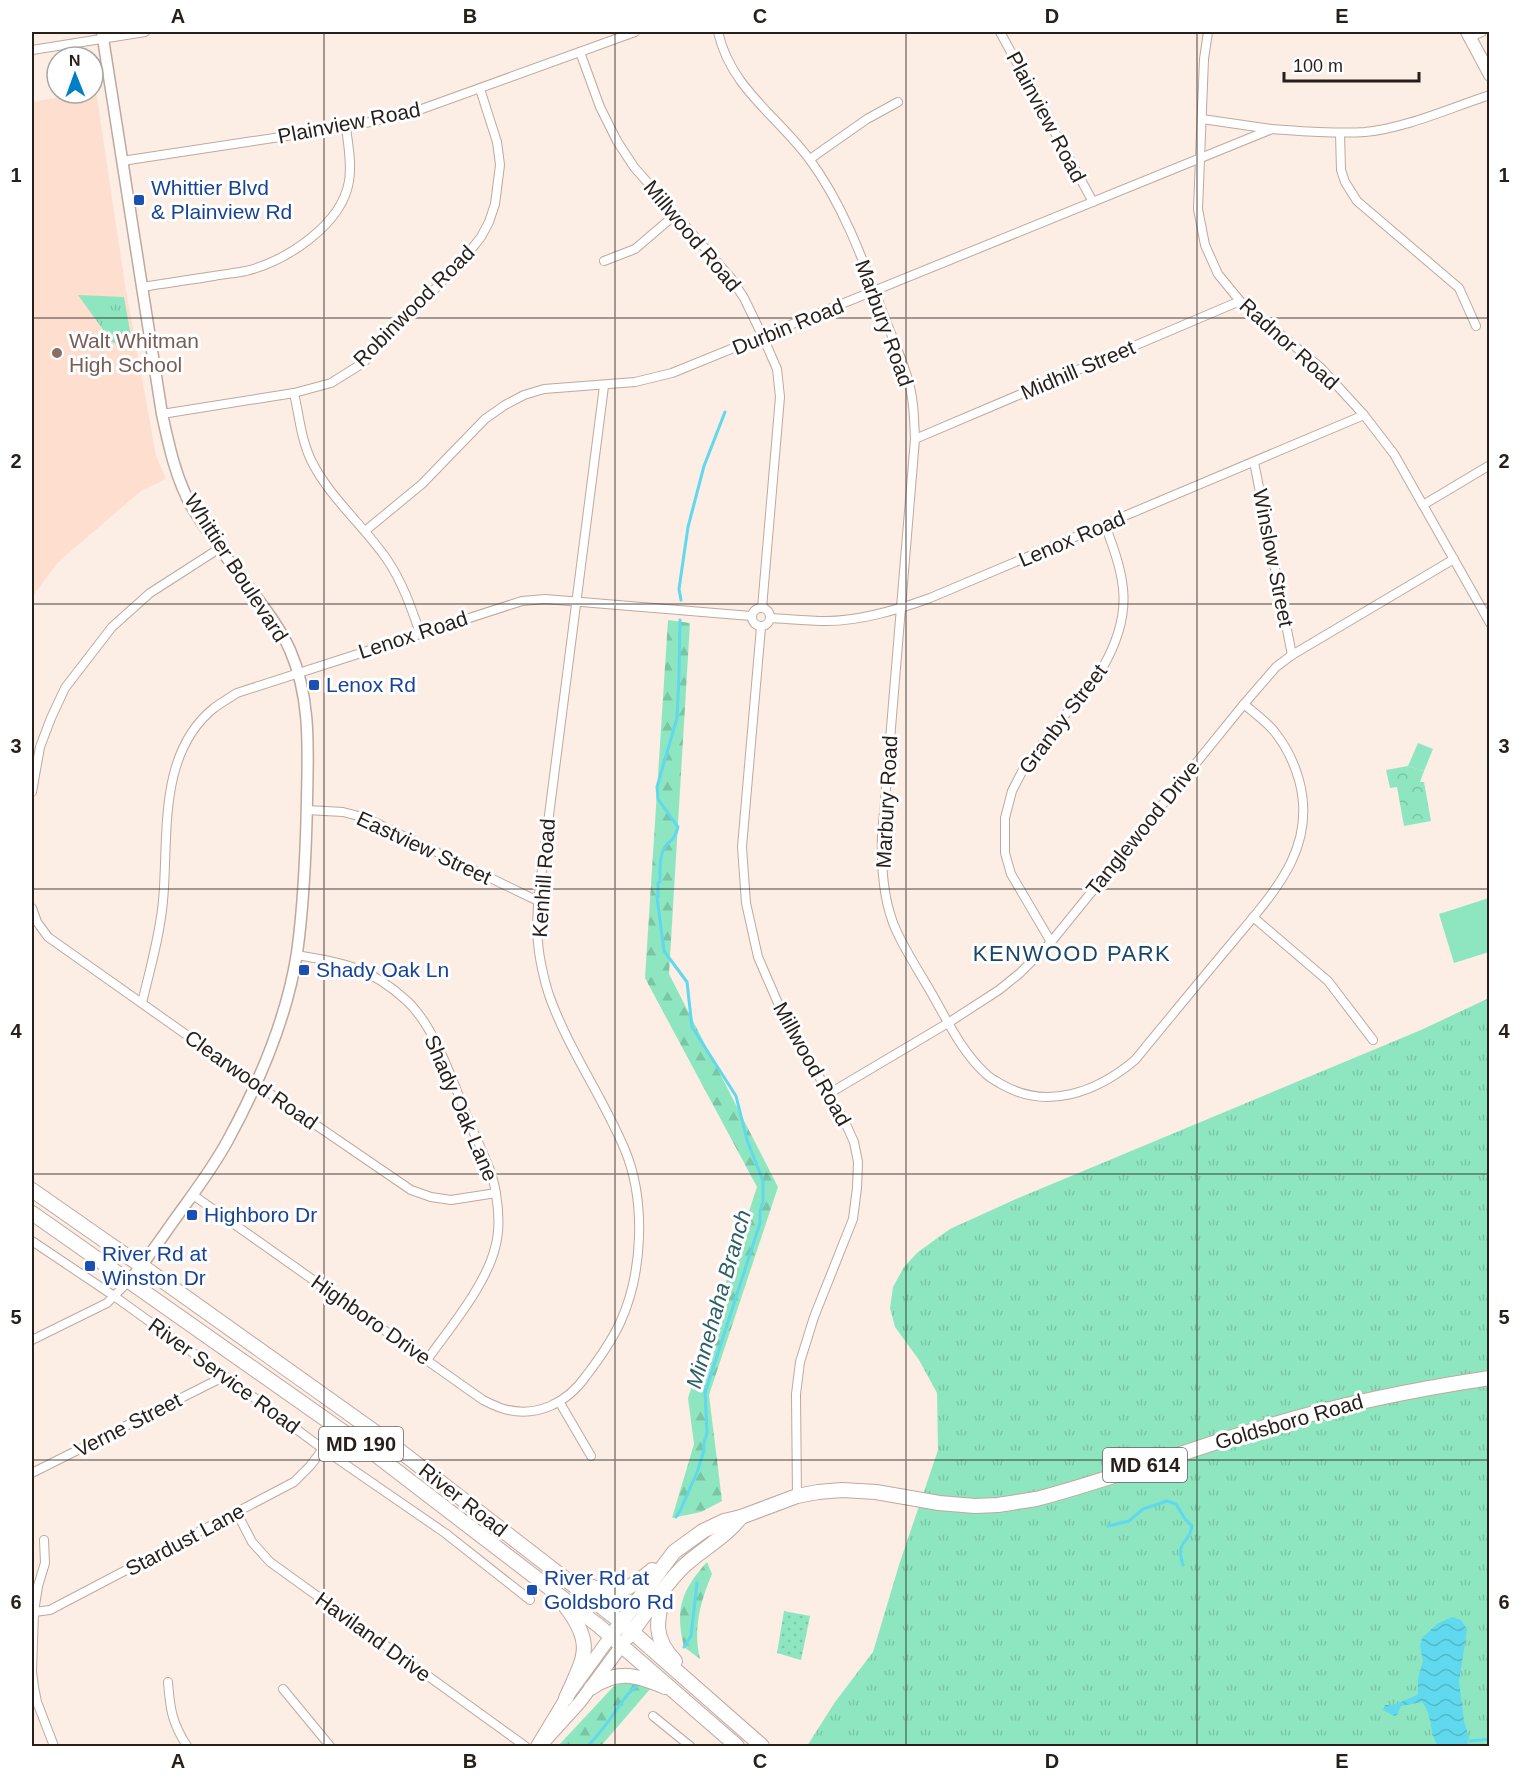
<svg xmlns="http://www.w3.org/2000/svg" width="1521" height="1778" font-family="Helvetica,sans-serif">
<defs>
<pattern id="grass-tufts" width="24" height="20" patternUnits="userSpaceOnUse" patternTransform="scale(1.5)"><rect width="24" height="20" fill="#8ee6c0"/><path d="M3 7l-1-3M5 7V3M7 7l1-3M15 17l-1-3M17 17v-4M19 17l1-3" fill="none" stroke="#7ac5a4"/></pattern>
<pattern id="forest-firs" width="22" height="20" patternUnits="userSpaceOnUse" patternTransform="scale(1.5)"><rect width="22" height="20" fill="#8ee6c0"/><path d="M5 1l3.5 6h-7zM16 11l3.5 6h-7z" fill="#7ac5a4"/></pattern>
<pattern id="park-crowns" width="20" height="18" patternUnits="userSpaceOnUse" patternTransform="scale(1.5)"><rect width="20" height="18" fill="#8ee6c0"/><path d="M2 6a3 3 0 1 1 6 0M12 15a3 3 0 1 1 6 0" fill="none" stroke="#7ac5a4"/></pattern>
<pattern id="garden-dots" width="8" height="8" patternUnits="userSpaceOnUse" patternTransform="scale(1.5)"><rect width="8" height="8" fill="#8ee6c0"/><path d="M2 2h.1M6 6h.1" fill="none" stroke="#7ac5a4" stroke-width="1.8" stroke-linecap="round"/></pattern>
<pattern id="water-waves" width="16" height="10" patternUnits="userSpaceOnUse" patternTransform="scale(1.5)"><rect width="16" height="10" fill="#60d8ed"/><path d="M0 5q4-4 8 0t8 0" fill="none" stroke="#53b9cb"/></pattern>
</defs>
<rect width="100%" height="100%" fill="#fcede5"/>
<polygon fill="#fedece" points="93,91 96,91 125,285 156,456 166,479 142,490 58,562 32,597 32,102 83,93 93,93"/>
<g fill="url(#grass-tufts)">
<polygon points="78,295 124,297 132,342 116,344 112,342"/>
<polygon points="1489,998 1489,1746 807,1746 835,1702 873,1652 899,1565 938,1450 937,1393 919,1360 895,1327 890,1308 893,1287 904,1267 918,1252 950,1229 1016,1199 1421,1030"/>
</g>
<g fill="url(#forest-firs)">
<polygon points="668,620 690,623 669,974 778,1187 709,1395 722,1501 701,1512 672,1518 694,1444 688,1398 757,1187 645,978"/>
<path d="M707 1562 712 1574C700 1602 693 1629 700 1659L684 1647C675 1609 681 1591 707 1562Z"/>
<polygon points="631,1681 651,1688 601,1746 558,1746 614,1686"/>
</g>
<polygon fill="url(#park-crowns)" points="1408,766 1424,771 1420,782 1424,782 1431,821 1404,826 1397,787 1390,788 1386,770"/>
<polygon fill="url(#garden-dots)" points="784,1611 810,1616 801,1660 777,1653"/>
<g fill="#8ee6c0">
<polygon points="1418,743 1433,749 1424,771 1408,766"/>
<polygon points="1489,898 1489,952 1454,963 1439,914"/>
</g>
<path fill="url(#water-waves)" d="M1452 1617 1461 1620 1467 1629 1459 1682 1464 1721 1469 1738 1467 1746H1438C1429 1733 1433 1715 1422 1702L1401 1706 1397 1715 1394 1716 1383 1710 1385 1705H1394L1417 1695 1418 1693V1678L1423 1661 1420 1646 1422 1638 1437 1624Z"/>
<g fill="none" stroke-linecap="round" stroke-linejoin="round">
<g stroke="#60d8ed" stroke-width="3">
<polyline points="681,600 679,589 688,527 704,466 725,412"/>
<path d="M676 1517 680 1511 698 1470 704 1450V1442L707 1433 705 1393 760 1223V1211L763 1202V1181L747 1140 736 1096 692 1027 687 982 664 951 657 897H658V883L660 882C660 871 659 856 665 847 672 837 674 842 678 827L658 799 657 787 677 718 679 675 680 620"/>
<path d="M1108 1526 1129 1521 1143 1509 1167 1501 1176 1504 1185 1519 1192 1526C1189 1546 1175 1538 1183 1565"/>
<polyline points="684,1647 691,1636 697,1583"/>
<polyline points="1470,1741 1490,1739"/>
<path d="M588 1746C597 1736 607 1724 615 1712 623 1701 628 1691 640 1684"/>
</g>
<defs>
<g id="minor">
<path d="M718 32C731 89 778 116 810 160 844 206 864 263 884 316 892 337 902 358 908 380 914 399 914 419 915 439L882 836C881 868 883 901 896 930 906 952 920 973 932 994 948 1022 962 1052 986 1074 990 1078 996 1081 1001 1084 1047 1111 1097 1092 1135 1060 1167 1021 1199 982 1231 944 1272 894 1318 849 1299 780 1294 762 1286 746 1274 731 1266 721 1254 713 1244 704"/>
<polyline points="1000,32 1093,202"/>
<polyline points="1208,32 1204,59 1198,209 1205,245 1218,274 1240,301 1320,367 1364,415 1394,454 1490,623"/>
<polyline points="1470,37 1482,32"/>
<polyline points="32,50 145,32"/>
<polyline points="580,52 600,107 617,141 634,167 731,278 744,298 763,337 777,369 780,397 762,608"/>
<polyline points="1202,119 1271,129"/>
<polyline points="1340,133 1341,170 1345,182 1357,201 1459,288 1476,326"/>
<polyline points="810,159 867,119 898,102"/>
<polyline points="122,161 346,127 408,114 635,32"/>
<polyline points="604,261 635,249 676,214"/>
<path d="M142 287C166 283 190 280 214 276 225 274 236 273 246 271 286 261 342 225 349 181 352 163 348 145 346 127"/>
<path d="M294 393C299 415 301 439 311 460 329 497 363 525 386 558 402 581 411 607 420 633"/>
<polyline points="162,414 294,393 331,383 363,363 462,261 481,237 489,222 495,204 500,165 497,142 480,89"/>
<polyline points="915,439 1240,301"/>
<polyline points="1254,462 1292,655"/>
<polyline points="1423,505 1490,465"/>
<path d="M365 531 422 484 485 419 505 405 524 395 544 389 635 382 672 373 1272 129C1302 131 1334 134 1365 132 1406 128 1450 108 1490 95"/>
<circle cx="761" cy="617" r="9"/>
<path d="M770 618C789 619 808 621 826 621 861 621 897 610 930 598L1364 415"/>
<polyline points="761,627 742,847 746,903 758,957 781,1010 845,1122 854,1142 858,1162 857,1188 853,1219 814,1317 800,1362 796,1394 797,1496"/>
<polyline points="32,792 40,747 51,718 65,688 112,627 150,593 220,548"/>
<polyline points="307,810 343,812 366,818 538,901"/>
<polyline points="32,908 37,922 48,937 256,1084 411,1190 431,1197 451,1200 496,1193"/>
<polyline points="1253,917 1328,981 1373,1040"/>
<path d="M1051 942 1011 874 1005 853V818L1012 791 1026 764 1103 667C1134 612 1126 580 1105 525"/>
<path d="M297 955C344 963 370 967 407 1001 437 1029 455 1089 471 1126 480 1148 493 1171 496 1194 499 1212 500 1231 495 1248 486 1285 449 1329 427 1360"/>
<path d="M142 1003C150 969 160 935 163 901 169 836 157 754 214 708 221 703 229 698 237 693L522 601 545 599 751 616"/>
<polyline points="830,1093 948,1023 999,990 1020,973 1051,942 1244,704 1276,667 1292,655 1454,559"/>
<path d="M193 1195 483 1400C489 1403 497 1407 504 1409 537 1418 567 1403 586 1376 599 1359 611 1342 620 1323 643 1273 646 1201 625 1150 603 1097 568 1049 549 995 544 980 539 957 538 942 536 929 538 914 538 901L604 386"/>
<polyline points="32,1241 114,1296 225,1376 323,1449 445,1533 530,1600"/>
<polyline points="32,1340 107,1303 129,1281"/>
<polyline points="560,1403 591,1456"/>
<polyline points="32,1473 225,1376"/>
<polyline points="237,1513 252,1542 270,1562 525,1746"/>
<polyline points="44,1540 45,1563 38,1586 34,1612 32,1672 34,1687 37,1702 54,1746"/>
<polyline points="34,1612 50,1610 294,1482 310,1466 323,1449"/>
<path d="M168 1682C170 1709 172 1723 187 1746"/>
<polyline points="283,1689 330,1746"/>
<polyline points="653,1716 690,1746"/>
</g>
<path id="tertiary" d="M102 32 162 414C169 446 176 480 193 509 211 537 231 564 251 590 266 610 280 628 290 650 311 698 308 749 307 800 306 851 304 903 297 953 287 1018 259 1083 228 1140 213 1168 193 1194 175 1219 160 1240 146 1261 129 1281"/>
<g id="secondary">
<polyline points="1467,32 1490,75"/>
<polyline points="542,1744 580,1702 622,1645"/>
<polyline points="537,1746 566,1698 611,1636"/>
</g>
<g id="primary">
<polyline points="32,1190 118,1250 142,1266 382,1437 621,1622 762,1746"/>
<polyline points="32,1213 372,1452 599,1626 737,1746"/>
<path d="M575 1580C613 1596 620 1597 652 1570"/>
<path d="M664 1593C656 1622 653 1638 675 1661"/>
<path d="M566 1607C595 1645 584 1658 566 1698"/>
<path d="M611 1636 674 1552 703 1531 724 1521 741 1517 797 1496 818 1492 842 1490 876 1492 939 1503 975 1506 998 1505 1036 1499C1117 1478 1195 1447 1275 1424 1346 1403 1417 1389 1490 1378"/>
<path d="M628 1637C647 1613 662 1587 684 1566 702 1549 726 1537 741 1517"/>
<path d="M591 1688C618 1669 637 1675 665 1687"/>
</g>
</defs>
<use href="#minor" stroke="#bfa99d" stroke-width="10"/>
<use href="#tertiary" stroke="#bfa99d" stroke-width="13"/>
<use href="#secondary" stroke="#bfa99d" stroke-width="14"/>
<use href="#primary" stroke="#bfa99d" stroke-width="16"/>
<use href="#minor" stroke="#fff" stroke-width="8"/>
<use href="#tertiary" stroke="#fff" stroke-width="10"/>
<use href="#secondary" stroke="#fff" stroke-width="12"/>
<use href="#primary" stroke="#fff" stroke-width="14"/>
</g>
<path fill="none" stroke="#271f1a" stroke-width="1.5" stroke-opacity="0.55" d="M324 32V1746M615 32V1746M906 32V1746M1197 32V1746M32 318H1490M32 604H1490M32 889H1490M32 1174H1490M32 1460H1490"/>
<g fill="#1a4fb4" stroke="#fff" stroke-width="2">
<rect x="133" y="194" width="12" height="12" rx="3"/>
<rect x="308" y="679" width="12" height="12" rx="3"/>
<rect x="298" y="964" width="12" height="12" rx="3"/>
<rect x="186" y="1209" width="12" height="12" rx="3"/>
<rect x="84" y="1260" width="12" height="12" rx="3"/>
<rect x="526" y="1584" width="12" height="12" rx="3"/>
</g>
<circle fill="#8d6e63" stroke="#fff" stroke-width="2" cx="57" cy="353" r="6"/>
<g text-anchor="middle" stroke-width="6" stroke-linejoin="round" paint-order="stroke">
<g fill="#fff" stroke="#68625f" stroke-width="1.5">
<rect x="319" y="1427" width="84" height="34" rx="4.5"/>
<rect x="1103" y="1448" width="84" height="34" rx="4.5"/>
</g>
<g font-size="20" font-weight="bold" fill="#271f1a">
<text x="361" y="1451">MD 190</text>
<text x="1145" y="1472">MD 614</text>
</g>
<g font-size="21" fill="#271f1a" stroke="#fff">
<text transform="translate(1046 117) rotate(62)" y="7">Plainview Road</text>
<text transform="translate(349 123) rotate(-11)" y="7">Plainview Road</text>
<text transform="translate(692 236) rotate(50)" y="7">Millwood Road</text>
<text transform="translate(414 306) rotate(-45)" y="7">Robinwood Road</text>
<text transform="translate(884 323) rotate(70)" y="7">Marbury Road</text>
<text transform="translate(788 327) rotate(-22)" y="7">Durbin Road</text>
<text transform="translate(1289 344) rotate(42)" y="7">Radnor Road</text>
<text transform="translate(1078 370) rotate(-23)" y="7">Midhill Street</text>
<text transform="translate(1072 539) rotate(-23)" y="7">Lenox Road</text>
<text transform="translate(1273 558) rotate(79)" y="7">Winslow Street</text>
<text transform="translate(236 568) rotate(57)" y="7">Whittier Boulevard</text>
<text transform="translate(413 635) rotate(-18)" y="7">Lenox Road</text>
<text transform="translate(1063 719) rotate(-53)" y="7">Granby Street</text>
<text transform="translate(887 802) rotate(-87)" y="7">Marbury Road</text>
<text transform="translate(1143 828) rotate(-51)" y="7">Tanglewood Drive</text>
<text transform="translate(424 848) rotate(25)" y="7">Eastview Street</text>
<text transform="translate(544 878) rotate(-86)" y="7">Kenhill Road</text>
<text transform="translate(812 1064) rotate(61)" y="7">Millwood Road</text>
<text transform="translate(251 1080) rotate(35)" y="7">Clearwood Road</text>
<text transform="translate(461 1108) rotate(67)" y="7">Shady Oak Lane</text>
<text transform="translate(371 1320) rotate(35)" y="7">Highboro Drive</text>
<text transform="translate(224 1376) rotate(36)" y="7">River Service Road</text>
<text transform="translate(1289 1422) rotate(-16)" y="7">Goldsboro Road</text>
<text transform="translate(128 1425) rotate(-27)" y="7">Verne Street</text>
<text transform="translate(463 1500) rotate(38)" y="7">River Road</text>
<text transform="translate(185 1540) rotate(-28)" y="7">Stardust Lane</text>
<text transform="translate(373 1637) rotate(36)" y="7">Haviland Drive</text>
</g>
<g font-size="21" fill="#164399" stroke="#fff" text-anchor="start">
<text x="151" y="195">Whittier Blvd<tspan x="151" dy="24">&amp; Plainview Rd</tspan></text>
<text x="326" y="692">Lenox Rd</text>
<text x="316" y="977">Shady Oak Ln</text>
<text x="204" y="1222">Highboro Dr</text>
<text x="102" y="1261">River Rd at<tspan x="102" dy="24">Winston Dr</tspan></text>
<text x="544" y="1585">River Rd at<tspan x="544" dy="24">Goldsboro Rd</tspan></text>
</g>
<g font-size="21" fill="#785e54" stroke="#fff" text-anchor="start">
<text x="69" y="348">Walt Whitman<tspan x="69" dy="24">High School</tspan></text>
</g>
<g font-size="22" letter-spacing="1.5" fill="#17476b" stroke="#fff">
<text x="1072" y="961">KENWOOD PARK</text>
</g>
<g font-size="22" font-style="italic" fill="#2c5f68" stroke="#fff">
<text transform="translate(718 1299) rotate(-74)" y="8">Minnehaha Branch</text>
</g>
</g>
<rect width="1521" height="1778" fill="none" stroke="#ffffff" stroke-width="66"/>
<g transform="translate(75 75) rotate(359)"><circle r="28" fill="#ffffff" stroke="#a9a5a3" stroke-width="1.5"/>
<path d="M0-4.5L10 22L0 15L-10 22Z" fill="#007ec6"/>
<text y="-9" font-size="16" font-weight="bold" text-anchor="middle" fill="#271f1a">N</text>
</g>
<path d="M1284 72v9h135v-9" fill="none" stroke="#271f1a" stroke-width="3"/>
<text x="1293" y="72" font-size="18" fill="#271f1a" stroke="#ffffff" stroke-width="4.5" paint-order="stroke">100 m</text>
<rect x="33" y="33" width="1455" height="1712" fill="none" stroke="#271f1a" stroke-width="2"/>
<g font-size="20" text-anchor="middle" font-weight="bold" fill="#271f1a">
<text x="178" y="23">A</text>
<text x="470" y="23">B</text>
<text x="760" y="23">C</text>
<text x="1052" y="23">D</text>
<text x="1342" y="23">E</text>
<text x="16" y="182">1</text>
<text x="1504" y="182">1</text>
<text x="16" y="468">2</text>
<text x="1504" y="468">2</text>
<text x="16" y="753">3</text>
<text x="1504" y="753">3</text>
<text x="16" y="1038">4</text>
<text x="1504" y="1038">4</text>
<text x="16" y="1324">5</text>
<text x="1504" y="1324">5</text>
<text x="16" y="1609">6</text>
<text x="1504" y="1609">6</text>
<text x="178" y="1768">A</text>
<text x="470" y="1768">B</text>
<text x="760" y="1768">C</text>
<text x="1052" y="1768">D</text>
<text x="1342" y="1768">E</text>
</g>
</svg>
